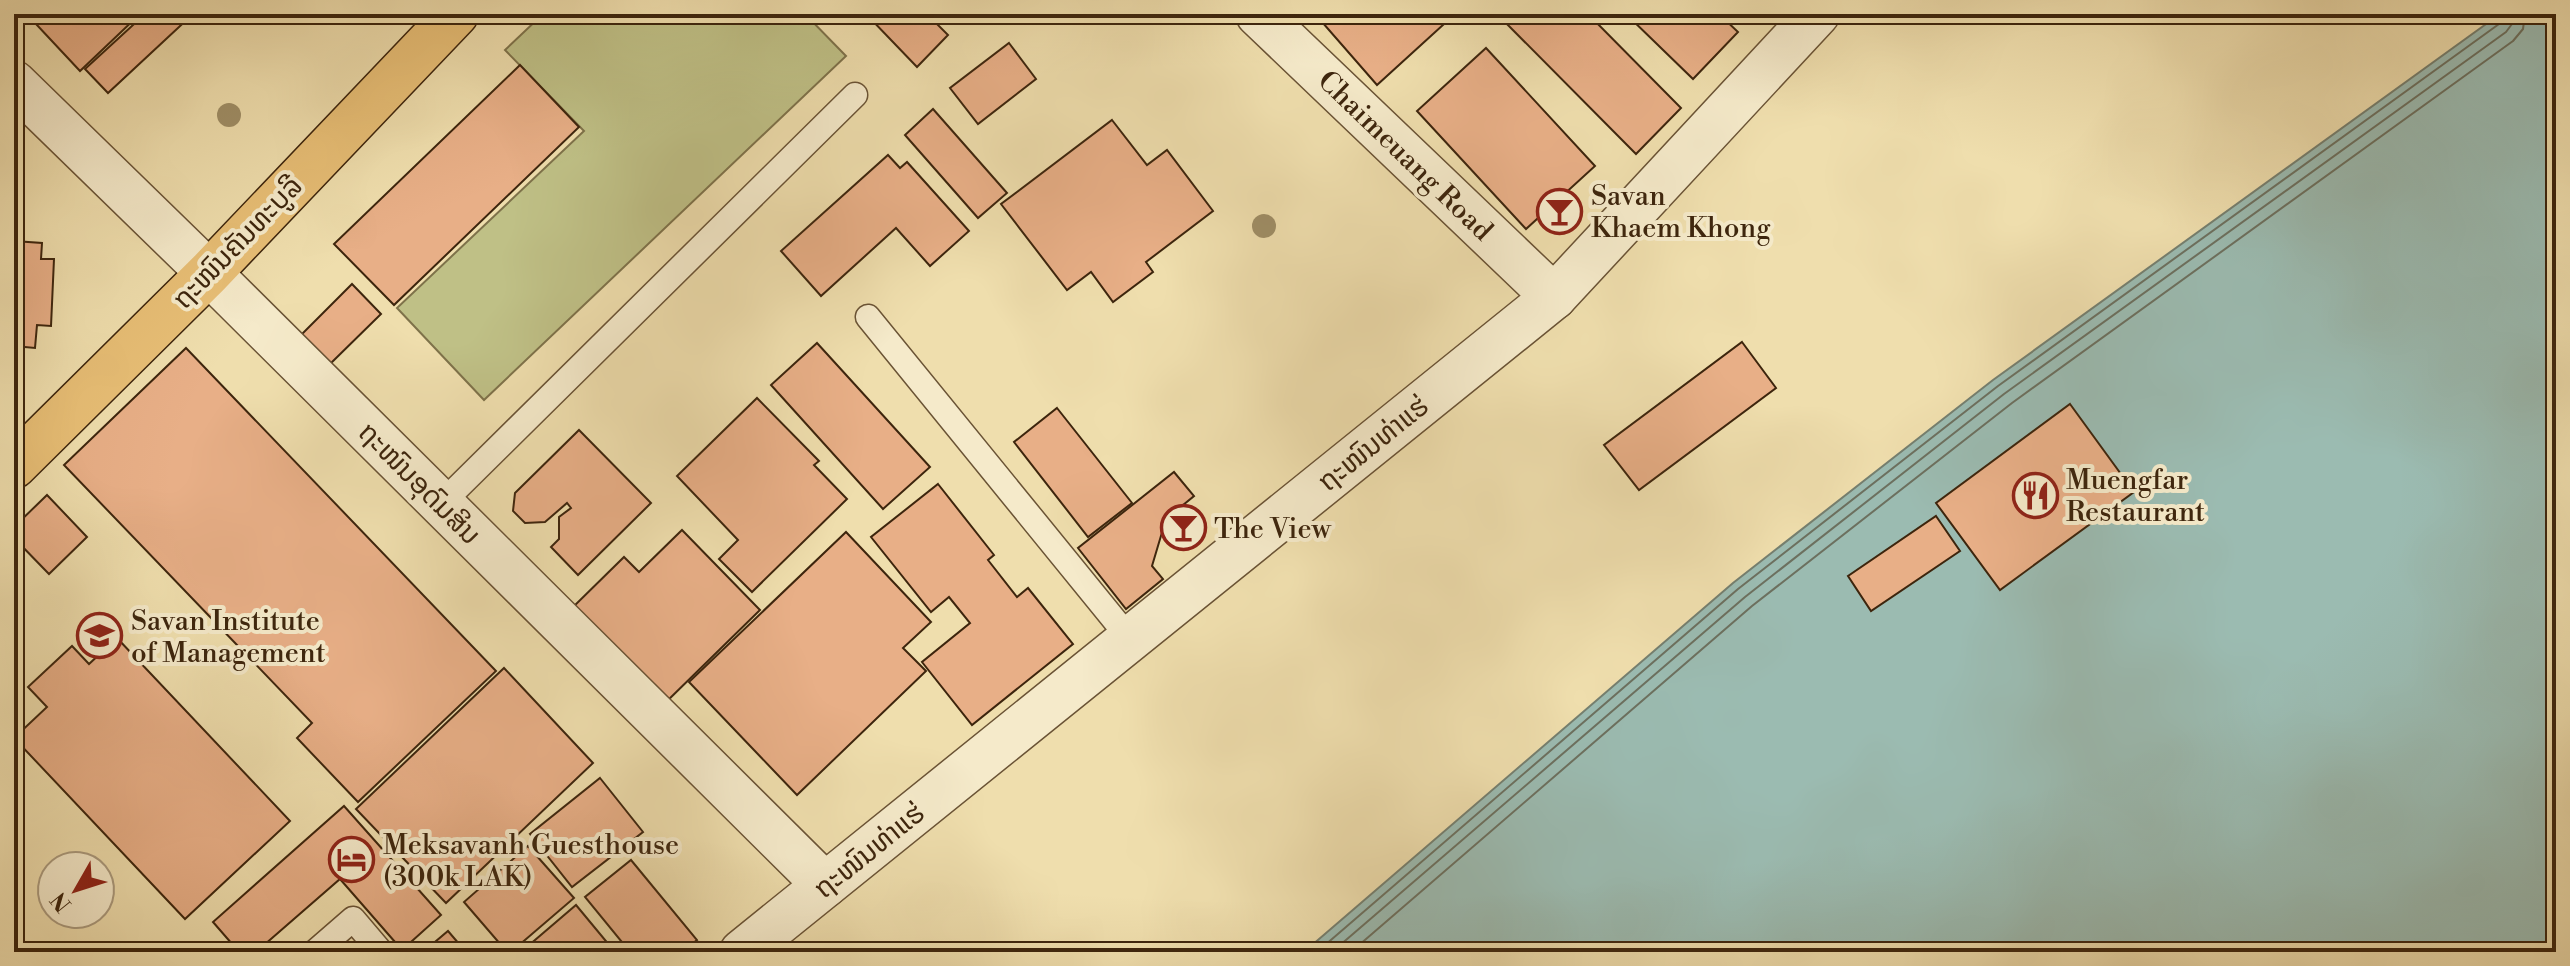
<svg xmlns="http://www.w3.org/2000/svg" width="2570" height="966" font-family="'Libre Bodoni','Noto Sans Lao',serif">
<rect width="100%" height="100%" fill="#efdead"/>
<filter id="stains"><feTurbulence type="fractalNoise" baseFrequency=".0025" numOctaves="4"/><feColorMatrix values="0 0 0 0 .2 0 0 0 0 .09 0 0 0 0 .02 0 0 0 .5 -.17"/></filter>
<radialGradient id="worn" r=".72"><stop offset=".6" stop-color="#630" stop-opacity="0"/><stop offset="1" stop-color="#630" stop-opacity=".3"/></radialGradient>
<polygon fill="#bfc086" stroke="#7e724a" stroke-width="2" points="543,14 805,14 846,56 484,400 397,308 584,131 505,50"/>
<polygon fill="#9bbbb1" stroke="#757f6f" stroke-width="2" points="2500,14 2556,14 2556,952 1304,952 1733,583 1993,380"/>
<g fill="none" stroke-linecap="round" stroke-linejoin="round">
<g stroke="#6c705f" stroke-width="2">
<polyline points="1317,952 1738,589 1998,386 2499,24 2503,14"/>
<polyline points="1332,952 1745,597 2004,394 2506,32 2512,24 2513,14"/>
<polyline points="1351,952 1752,606 2012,403 2513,41 2523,29 2525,14"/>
</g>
</g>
<g fill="#e8af87" stroke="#3d250d" stroke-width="2">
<polygon points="47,14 140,14 80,71 36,24"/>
<polygon points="145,14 193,14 108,93 85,69"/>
<polygon points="866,14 890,14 895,18 899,14 927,14 948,35 917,67"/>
<polygon points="1315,14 1455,14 1377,85"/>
<polygon points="1497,14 1588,14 1681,108 1636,154"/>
<polygon points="1626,14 1719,14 1738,32 1693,79"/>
<polygon points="1009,43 1036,79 978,124 950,88"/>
<polygon points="1486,48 1595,166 1526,229 1417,111"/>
<polygon points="520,65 579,127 394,305 334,244"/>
<polygon points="933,109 1007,193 978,218 905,135"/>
<polygon points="1112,120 1147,165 1167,150 1213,211 1146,262 1153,272 1113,302 1091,272 1067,290 1001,204"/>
<polygon points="888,155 900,168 907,162 969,231 930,266 896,228 821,296 781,251"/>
<polygon points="14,241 42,243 41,259 54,259 51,326 37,325 35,348 14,346"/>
<polygon points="352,284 381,314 328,366 300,336"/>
<polygon points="1742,342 1776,388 1639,490 1604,445"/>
<polygon points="817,343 930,467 883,509 771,385"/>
<polygon points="186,348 496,671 358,802 297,738 312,723 64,465"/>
<polygon points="757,398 819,461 814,465 847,499 752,592 719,559 738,540 677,476"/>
<polygon points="2070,404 2134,492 2000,590 1936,503"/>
<polygon points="1057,408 1132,503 1088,537 1014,442"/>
<polygon points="579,430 651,503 578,575 551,547 559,539 559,517 571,508 567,503 545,522 525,523 513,511 515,493"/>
<polygon points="1174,472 1194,496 1166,519 1152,566 1163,579 1126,609 1078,548"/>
<polygon points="938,484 994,555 988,560 1017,597 1028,588 1073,644 972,725 922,662 970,623 949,597 931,612 871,537"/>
<polygon points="47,495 87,537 49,574 14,538 14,527"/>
<polygon points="1936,516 1960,551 1871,611 1848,576"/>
<polygon points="682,530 760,610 662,706 569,611 624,557 639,572"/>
<polygon points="846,532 931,622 903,648 926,671 797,795 689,682"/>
<polygon points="117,638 290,821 185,919 14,738 47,707 28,687 72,646 89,664"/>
<polygon points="504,668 593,763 446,903 356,809"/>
<polygon points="600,778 643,832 572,887 530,834"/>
<polygon points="344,806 441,915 402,950 340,879 256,952 239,952 213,922"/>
<polygon points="528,846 574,898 511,952 507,952 464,902"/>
<polygon points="631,860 697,940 682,952 630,952 585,897"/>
<polygon points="576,905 615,952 521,952"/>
<polygon points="448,931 466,952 423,952"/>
</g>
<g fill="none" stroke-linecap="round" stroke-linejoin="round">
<defs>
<g id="lane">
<polyline points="868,317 1130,639"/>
<polyline points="441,504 855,95"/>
<polyline points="315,952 353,919 381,952"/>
</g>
<g id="street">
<polyline points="1258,14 1554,297"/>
<polyline points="14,83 209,273 825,885"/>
<polyline points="742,952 1554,297 1817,14"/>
</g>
<polyline id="primary" points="14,466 209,273 456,14"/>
</defs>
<use href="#lane" stroke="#6a5335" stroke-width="27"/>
<use href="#street" stroke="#6a5335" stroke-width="47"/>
<use href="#primary" stroke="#3d250d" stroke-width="47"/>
<use href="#lane" stroke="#f5eaca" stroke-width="24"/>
<use href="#street" stroke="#f5eaca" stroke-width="44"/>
<use href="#primary" stroke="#e8bf76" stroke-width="44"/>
</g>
<g fill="#9f8e66">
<circle cx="229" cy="115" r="12"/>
<circle cx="1264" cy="226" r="12"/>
</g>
<defs>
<symbol id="bar-ring" viewBox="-11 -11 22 22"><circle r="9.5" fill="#f5eaca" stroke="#8f2418" stroke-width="1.5"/><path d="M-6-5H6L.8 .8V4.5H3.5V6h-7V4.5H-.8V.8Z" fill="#8f2418"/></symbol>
<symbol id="restaurant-ring" viewBox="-11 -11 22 22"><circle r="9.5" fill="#f5eaca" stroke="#8f2418" stroke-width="1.5"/><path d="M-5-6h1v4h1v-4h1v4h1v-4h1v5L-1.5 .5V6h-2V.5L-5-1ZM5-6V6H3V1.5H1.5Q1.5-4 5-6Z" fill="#8f2418"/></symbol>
<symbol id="university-ring" viewBox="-11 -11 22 22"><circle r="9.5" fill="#f5eaca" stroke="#8f2418" stroke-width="1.5"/><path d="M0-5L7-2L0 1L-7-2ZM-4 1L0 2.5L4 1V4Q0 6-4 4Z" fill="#8f2418"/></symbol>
<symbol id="hotel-ring" viewBox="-11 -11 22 22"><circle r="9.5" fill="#f5eaca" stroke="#8f2418" stroke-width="1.5"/><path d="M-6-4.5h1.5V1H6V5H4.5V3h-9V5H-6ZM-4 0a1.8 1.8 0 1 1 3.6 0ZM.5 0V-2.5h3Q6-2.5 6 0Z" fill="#8f2418"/></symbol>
</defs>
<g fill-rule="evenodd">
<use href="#bar-ring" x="1534" y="186" width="51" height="51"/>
<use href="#restaurant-ring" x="2010" y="470" width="51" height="51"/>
<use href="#bar-ring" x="1158" y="502" width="51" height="51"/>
<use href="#university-ring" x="74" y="610" width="51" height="51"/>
<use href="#hotel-ring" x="326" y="834" width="51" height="51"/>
</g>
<g text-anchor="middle" stroke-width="8" stroke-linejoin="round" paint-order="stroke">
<g font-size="28" fill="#3d250d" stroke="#f5eaca">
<text transform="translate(1406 155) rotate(44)" y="10">Chaimeuang Road</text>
<text transform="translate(237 242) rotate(-46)" y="10">ຖະໜົນຄັນທະບູລີ</text>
<text transform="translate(1373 443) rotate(-39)" y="10">ຖະໜົນທ່າແຮ່</text>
<text transform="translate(420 483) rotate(45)" y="10">ຖະໜົນອຸດົມສິນ</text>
<text transform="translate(869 850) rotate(-39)" y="10">ຖະໜົນທ່າແຮ່</text>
</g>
<g font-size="28" fill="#3d250d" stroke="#f5eaca" text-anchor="start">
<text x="1591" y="205">Savan<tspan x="1591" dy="32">Khaem Khong</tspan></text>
<text x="2066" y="489">Muengfar<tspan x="2066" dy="32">Restaurant</tspan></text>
<text x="1214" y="538">The View</text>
<text x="131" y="630">Savan Institute<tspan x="131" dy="32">of Management</tspan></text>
<text x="383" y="854">Meksavanh Guesthouse<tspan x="383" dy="32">(300k LAK)</tspan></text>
</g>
</g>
<rect width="2570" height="966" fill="none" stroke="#efdead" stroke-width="48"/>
<rect x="16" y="16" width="2538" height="934" fill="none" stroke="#3d250d" stroke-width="4"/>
<rect x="24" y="24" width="2522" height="918" fill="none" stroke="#3d250d" stroke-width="2"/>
<g transform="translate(76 890) rotate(231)"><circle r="38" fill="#f5eaca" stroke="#ab9b7e" stroke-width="2"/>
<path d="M0-6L14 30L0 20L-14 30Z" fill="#8f2418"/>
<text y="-12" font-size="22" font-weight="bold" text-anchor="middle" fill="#3d250d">N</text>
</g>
<rect width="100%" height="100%" filter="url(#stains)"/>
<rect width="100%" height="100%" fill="url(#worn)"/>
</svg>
